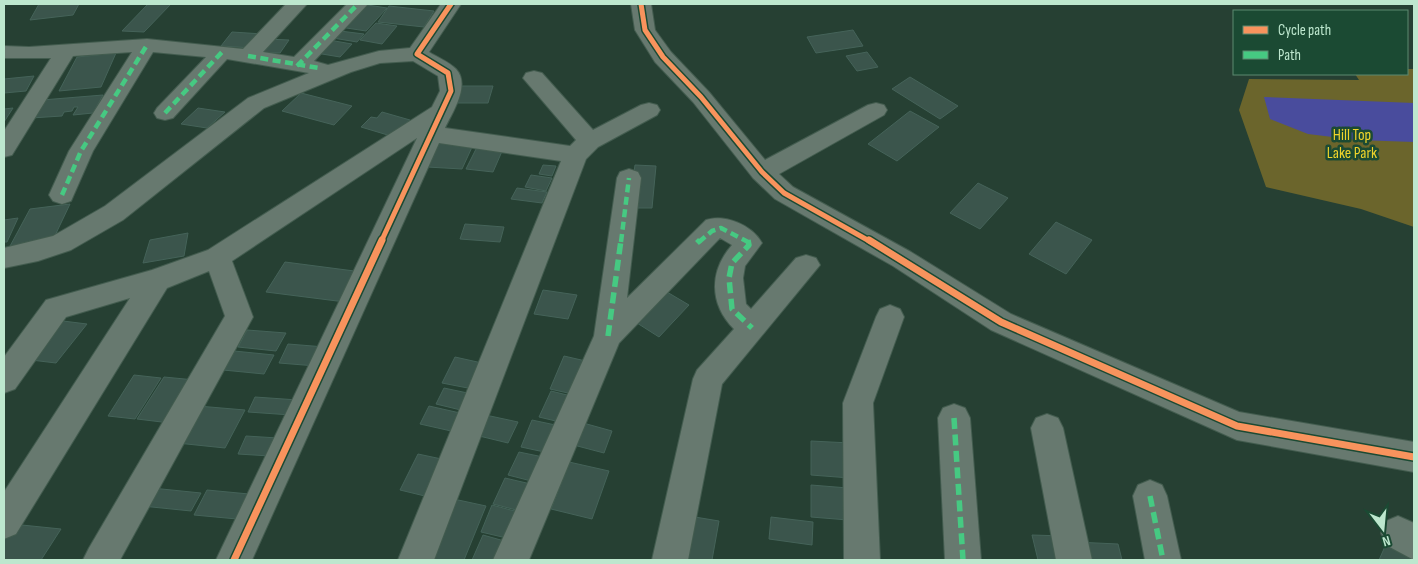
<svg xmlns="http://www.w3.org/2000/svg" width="1418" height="564" font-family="'Sofia Sans Condensed',sans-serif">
<rect width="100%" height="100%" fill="#264033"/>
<polygon fill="#6b652c" points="1407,69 1414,69 1414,227 1361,209 1266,187 1239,110 1249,79 1359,80 1355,74 1407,74"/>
<polygon fill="#494c9d" points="1264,97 1414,103 1414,142 1357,140 1308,134 1270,119"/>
<g fill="#3b554c" stroke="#456359">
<polygon points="39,4 79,4 73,15 30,20"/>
<polygon points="148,4 171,4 144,32 122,31"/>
<polygon points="361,4 387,8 366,31 340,27"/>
<polygon points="389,6 434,11 424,27 378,22"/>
<polygon points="376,23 397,26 382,44 360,40"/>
<polygon points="853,30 863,46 816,53 807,37"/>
<polygon points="340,31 364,34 357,42 333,38"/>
<polygon points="232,32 263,34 252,48 221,46"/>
<polygon points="266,39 289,40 280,53 256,52"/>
<polygon points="329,40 352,44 340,57 316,53"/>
<polygon points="867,52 878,67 857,71 846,56"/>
<polygon points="116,53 101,87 59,91 77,57"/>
<polygon points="34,76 26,91 4,93 4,79"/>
<polygon points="910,77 958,106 940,119 892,89"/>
<polygon points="462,86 493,86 488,103 457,103"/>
<polygon points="301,93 352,106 334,125 282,111"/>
<polygon points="103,95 93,113 73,115 78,107 74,107 72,111 64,112 62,116 31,118 42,100"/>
<polygon points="13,108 4,122 4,109"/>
<polygon points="198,108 225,112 207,128 181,124"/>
<polygon points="910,111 939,127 897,161 868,144"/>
<polygon points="382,112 410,120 391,136 361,127 371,117 377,118"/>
<polygon points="439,142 473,145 462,169 427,167"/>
<polygon points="477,147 503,149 493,172 466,169"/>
<polygon points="543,165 556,166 552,176 539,174"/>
<polygon points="635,165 656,166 652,208 629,208"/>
<polygon points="531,175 552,178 546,191 525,187"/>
<polygon points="978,183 1008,198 980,229 950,213"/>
<polygon points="517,188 547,192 542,203 511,199"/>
<polygon points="70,204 51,244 9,248 30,209"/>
<polygon points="18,218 7,242 4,242 4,220"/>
<polygon points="1056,222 1092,240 1066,274 1029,254"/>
<polygon points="465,224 504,227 500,242 460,239"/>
<polygon points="188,233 184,256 143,263 150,240"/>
<polygon points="285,262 362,272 345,302 266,292"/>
<polygon points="543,290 577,295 568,319 534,314"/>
<polygon points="667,292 689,305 659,337 637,323"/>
<polygon points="63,321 87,324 56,363 31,360"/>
<polygon points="247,330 286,333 276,351 238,347"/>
<polygon points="288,344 325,347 316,366 279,363"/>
<polygon points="234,351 274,355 264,374 223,370"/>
<polygon points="564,356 590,362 577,395 550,389"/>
<polygon points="455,357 491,365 478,390 442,383"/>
<polygon points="134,375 161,378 135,419 108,416"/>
<polygon points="164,377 195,380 170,423 137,419"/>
<polygon points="444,388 477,395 469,412 436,404"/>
<polygon points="551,391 575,397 564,423 539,417"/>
<polygon points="255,397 298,400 291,415 248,412"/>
<polygon points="198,406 245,410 225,448 177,443"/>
<polygon points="429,406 469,415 460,433 420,424"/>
<polygon points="481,414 518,422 508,443 471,434"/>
<polygon points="532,420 560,426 549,453 521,447"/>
<polygon points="576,421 612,431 604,453 566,443"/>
<polygon points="246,436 278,438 270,456 238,454"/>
<polygon points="811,441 850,443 850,478 811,475"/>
<polygon points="519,452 548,458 539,483 508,475"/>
<polygon points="418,454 451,461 433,498 400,490"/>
<polygon points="569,462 609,471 592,519 551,509"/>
<polygon points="505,478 535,485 524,512 493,504"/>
<polygon points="811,485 848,488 848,520 811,517"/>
<polygon points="152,488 201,493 191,511 142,506"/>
<polygon points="207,490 249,494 237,519 194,515"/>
<polygon points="449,498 486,506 464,560 422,560"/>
<polygon points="492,505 526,514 515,540 481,532"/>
<polygon points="689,516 719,521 712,560 680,560"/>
<polygon points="771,517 813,522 812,545 769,539"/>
<polygon points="12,524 61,529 41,560 4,560 4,536"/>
<polygon points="483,535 515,544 509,560 472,560"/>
<polygon points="1032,535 1064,536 1070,560 1038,560"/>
<polygon points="1075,542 1118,544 1122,560 1079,560"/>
<polygon points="1387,542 1414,559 1414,560 1379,560"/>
</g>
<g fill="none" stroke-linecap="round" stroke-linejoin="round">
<defs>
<g id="minor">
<path d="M286 4H307L263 52 294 57 347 4H368L314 61 328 65 379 51 410 48 441 4H461L429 52C437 57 449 62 456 69 471 85 452 113 445 128L570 146 576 140 523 78 526 73 534 71 542 73 593 130 641 105 649 103 657 105 660 110 657 115 598 147 586 159 434 560H398L561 161 439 143 252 560H216L417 138 232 261 253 317 120 560H83L89 548 225 316 209 271 167 288 16 534 4 539V492L130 298 66 317 15 389 4 393V357L46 300 152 270 208 250 432 107 440 91 438 76 413 61 380 63 351 72 264 108 123 220 71 250 38 261 4 268V248L53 236 105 206 248 98 309 73 227 59 173 118 165 120 157 118 154 113 157 108 206 57 153 52 93 151 71 201 62 204 53 201 49 195 69 151 132 52 73 56 12 155 4 157V131L51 58H4V46L29 47 147 39 243 49Z"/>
<polygon points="631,4 651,4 655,30 671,52 709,92 765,160 868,105 876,103 884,105 887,110 884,115 779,174 793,187 911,252 1011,314 1239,412 1414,442 1414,472 1237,440 991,330 893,266 775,199 753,178 693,102 655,62 635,30"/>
<path d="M629 169 638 172 641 178 627 298 706 220C725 214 752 225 762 243L745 266 743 278 746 304 751 309 796 258 806 255 816 258 820 265 722 384 688 560H652L693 379 697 370 734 329C709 304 709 271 732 245L720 238 619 343 529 560H493L594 336 617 178 620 172Z"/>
<polygon points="890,305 900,309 904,317 873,403 880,560 844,560 843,403 876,317 880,309"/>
<polygon points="954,404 965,408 970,418 981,560 945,560 938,418 943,408"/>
<polygon points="1047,414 1058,418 1063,428 1092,560 1056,560 1031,428 1036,418"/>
<polygon points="1150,480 1162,485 1167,496 1181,560 1145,560 1133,496 1138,485"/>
<polygon points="1398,516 1414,523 1414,560 1386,545 1381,533 1386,521"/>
</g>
</defs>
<use href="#minor" stroke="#435c4f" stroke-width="2"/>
<use href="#minor" fill="#67796f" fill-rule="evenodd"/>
<g stroke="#46c982" stroke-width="4.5" stroke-dasharray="8 4.5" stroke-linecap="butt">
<polyline points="248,56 319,68"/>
<polyline points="297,66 358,4"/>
<polyline points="165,113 222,52"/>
<polyline points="62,195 81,151 147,45"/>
<polyline points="621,242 629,178"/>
<polyline points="699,242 712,231 721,228 748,242"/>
</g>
<g stroke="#46c982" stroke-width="5.5" stroke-dasharray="11 5.5" stroke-linecap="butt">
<polyline points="748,240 749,245 732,263 729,278 732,309 752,328"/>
<polyline points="697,243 700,240"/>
<polyline points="608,336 621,240"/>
<polyline points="954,418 963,560"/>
<polyline points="1150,496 1163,560"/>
</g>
<defs>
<g id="cycleway-far1">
<polyline points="641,4 645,30 663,57 701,97 762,172 784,193 871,242"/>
<polyline points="381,242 451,91 448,73 417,54 451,4"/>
</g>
<g id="cycleway">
<polyline points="869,240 1001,322 1237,426 1414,457"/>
<polyline points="234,560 382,240"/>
</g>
</defs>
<use href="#cycleway-far1" stroke="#1b4a33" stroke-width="8"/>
<use href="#cycleway" stroke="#1b4a33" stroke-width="10"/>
<use href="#cycleway-far1" stroke="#f8935d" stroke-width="5"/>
<use href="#cycleway" stroke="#f8935d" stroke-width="7"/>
</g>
<g text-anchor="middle" stroke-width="5" stroke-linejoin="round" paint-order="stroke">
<g font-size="16" fill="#f0d42b" stroke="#1b4a33">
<text x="1352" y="140">Hill Top<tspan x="1352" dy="18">Lake Park</tspan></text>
</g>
</g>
<rect width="1418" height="564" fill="none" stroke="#bde7ce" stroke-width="10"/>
<rect x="1233" y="10" width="175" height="65" fill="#1b4a33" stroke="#5c8971"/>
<rect x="1243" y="26" width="25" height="8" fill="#f8935d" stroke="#5c8971"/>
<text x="1278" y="35" font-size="15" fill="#bde7ce">Cycle path</text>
<rect x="1243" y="51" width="25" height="8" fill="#46c982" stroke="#5c8971"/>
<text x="1278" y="60" font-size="15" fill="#bde7ce">Path</text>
<g transform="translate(1383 529) rotate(164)" stroke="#1b4a33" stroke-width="4" paint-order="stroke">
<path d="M0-4L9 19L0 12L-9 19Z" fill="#bde7ce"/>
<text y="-8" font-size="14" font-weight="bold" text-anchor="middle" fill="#bde7ce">N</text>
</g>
</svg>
